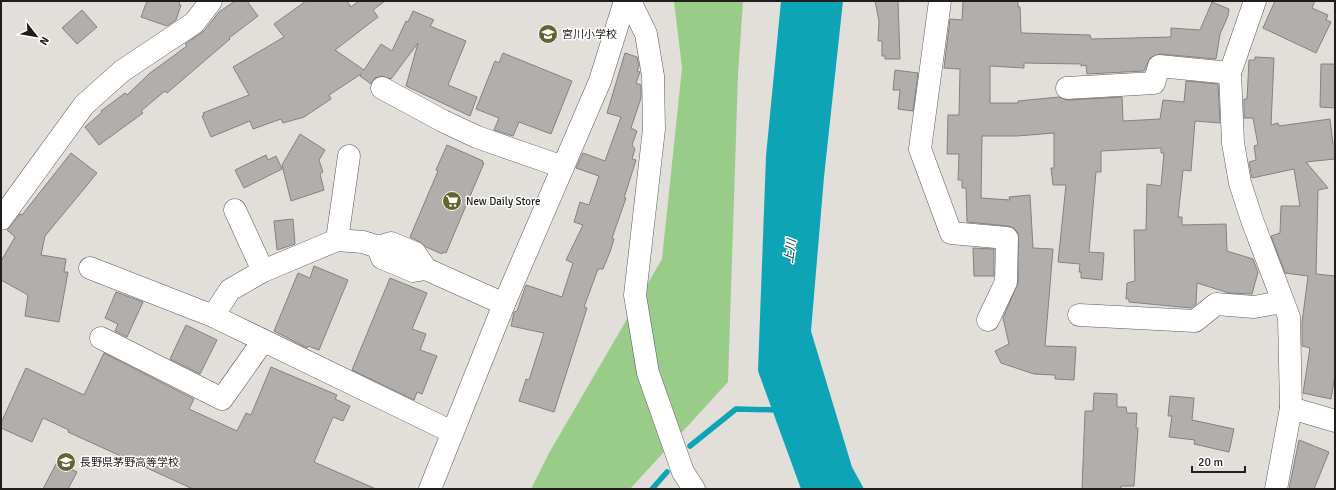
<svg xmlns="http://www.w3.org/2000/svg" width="1336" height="490" font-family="Signika,'Noto Sans JP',sans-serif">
<rect width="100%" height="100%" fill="#e2dfdb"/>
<polygon fill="#99cb89" points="674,1 743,1 738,75 728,382 630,489 531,489 549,453 662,259 682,68"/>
<polygon fill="#0da5b5" points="781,1 843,1 824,177 811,331 852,467 864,489 801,489 758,371 766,156"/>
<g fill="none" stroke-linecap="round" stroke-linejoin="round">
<g stroke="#0da5b5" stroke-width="5.5">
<polyline points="690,446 736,409 779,410"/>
<polyline points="652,489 667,472"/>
</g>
</g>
<g fill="#b2aeab" stroke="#84817e">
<polygon points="147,1 180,1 179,5 181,5 176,20 167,26 141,17"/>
<polygon points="235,1 247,1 258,16 229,38 230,39 167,93 165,91 141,111 143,113 99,145 85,127 102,112 101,111 125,93 127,95 150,73 187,46 185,44 204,31 219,12"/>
<polygon points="306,1 347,1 351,7 359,1 385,1 373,10 378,17 335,50 364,70 381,44 392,51 406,21 408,22 413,11 434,20 430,26 466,41 448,85 477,97 470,116 406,86 418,43 391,79 381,76 375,78 371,84 360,76 361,74 329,95 331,99 304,117 283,123 281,119 253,129 250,121 211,137 202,116 204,116 203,113 249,95 233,67 284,37 274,24"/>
<polygon points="875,1 898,1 900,59 885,59 885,56 882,56 882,41 878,41 879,21"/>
<polygon points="963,1 1018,1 1018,7 1020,7 1021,33 1090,35 1091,39 1171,37 1171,28 1200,30 1212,2 1229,9 1228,16 1220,34 1216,59 1160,54 1150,58 1144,71 1087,74 1086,65 1081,66 1081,64 1024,63 1024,68 990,66 990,103 1018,103 1018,101 1059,97 1068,100 1122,97 1123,121 1160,119 1163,100 1184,102 1186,81 1218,84 1220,123 1195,121 1191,171 1183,170 1178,217 1182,217 1182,225 1226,224 1227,251 1253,259 1258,272 1252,294 1229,293 1197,283 1196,304 1191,308 1129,302 1129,299 1126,299 1127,283 1135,281 1134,230 1146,230 1147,184 1161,186 1164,153 1161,153 1161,148 1101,151 1101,172 1096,172 1089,252 1104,253 1102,280 1081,278 1081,272 1079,272 1080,264 1058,262 1066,185 1053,185 1051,168 1054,168 1054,133 1017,136 982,136 981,198 1010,200 1009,197 1030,195 1033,248 1053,249 1045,346 1076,347 1074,380 1055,379 1055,375 1034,374 1001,363 995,351 1009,344 1003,318 1018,283 1018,233 1014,228 1008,226 967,222 966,188 962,188 962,180 958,180 959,154 947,154 948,115 959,115 960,69 944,68 950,19 962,20"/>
<polygon points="1275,1 1315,1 1312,8 1328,15 1326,20 1331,22 1316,53 1263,28"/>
<polygon points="82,10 97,27 77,44 62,28"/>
<polygon points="503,53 572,81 551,134 519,122 513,136 494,130 499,118 476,109 495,61 499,63"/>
<polygon points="625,53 637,57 639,66 637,71 640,72 636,83 641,85 641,98 631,128 637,131 632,145 635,149 632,159 636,160 624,198 626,198 612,238 614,239 610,252 603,269 598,269 584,307 587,308 554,412 519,401 526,379 529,380 544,333 511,326 514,312 517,311 526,285 562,297 573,263 566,260 583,225 574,222 580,202 589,205 599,176 576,168 583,153 605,161 621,117 607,113"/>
<polygon points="1255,57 1274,58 1271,125 1278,123 1279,126 1330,119 1333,144 1335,144 1335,159 1306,162 1328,188 1318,190 1316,274 1335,276 1335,375 1331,399 1303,393 1310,348 1302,346 1302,323 1308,276 1285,273 1271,236 1280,233 1281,206 1300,206 1294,169 1252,178 1249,162 1256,160 1254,146 1258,145 1253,118 1244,118 1244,99 1247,99 1249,60 1255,60"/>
<polygon points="1321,64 1335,64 1335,108 1320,107"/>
<polygon points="895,70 918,73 913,111 898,109 900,90 893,90"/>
<polygon points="300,134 325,150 319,160 323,172 320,174 324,190 291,201 282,165"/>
<polygon points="447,145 483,161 482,163 484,163 446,253 443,252 442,254 426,247 420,242 410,237 438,171 436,170"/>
<polygon points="71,153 97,173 45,236 41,255 66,259 64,272 68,272 59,322 25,316 28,295 1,280 1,261 15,237 7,230 20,214 22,215"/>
<polygon points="266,155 268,160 276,156 282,169 244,188 235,170"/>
<polygon points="293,219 295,244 277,250 274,221"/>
<polygon points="973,248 994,249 994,276 974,276"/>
<polygon points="314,266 348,280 319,350 308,346 307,348 274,331 298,273 310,278"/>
<polygon points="390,278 427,293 412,329 426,334 420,350 437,356 422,394 417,392 414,400 352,370"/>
<polygon points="116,292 143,302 127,337 115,331 118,324 105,318"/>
<polygon points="186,325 217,340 200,374 170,359"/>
<polygon points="104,353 194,399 189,409 237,431 246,413 251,415 271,367 337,395 335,399 350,406 343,421 333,417 314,462 376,489 193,489 68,432 69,430 43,418 32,442 1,428 1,423 26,368 84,395"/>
<polygon points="1094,393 1117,394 1117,407 1126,407 1127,413 1137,413 1136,428 1138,428 1134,486 1121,486 1121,489 1082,489 1085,411 1093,411"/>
<polygon points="1170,396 1194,398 1192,420 1234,429 1229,452 1194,444 1195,440 1169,437 1172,416 1168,416"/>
<polygon points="1299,440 1329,452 1314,489 1289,489"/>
<polygon points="57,462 77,472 68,489 43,489"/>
</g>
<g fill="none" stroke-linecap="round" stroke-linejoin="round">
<defs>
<g id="minor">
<polyline points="630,1 646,34 653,76 654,129 635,295 648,373 683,472 694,489"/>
<polyline points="940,1 920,149 951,233 1007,238 1006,282 988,320"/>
<polyline points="1255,1 1230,73 1233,143 1240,183 1252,220 1289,317 1291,408 1276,489"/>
<polyline points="382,88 443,121 477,137 563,167"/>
<polyline points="1067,88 1154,83 1159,66 1230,73"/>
<polyline points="235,210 263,271"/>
<polyline points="1,219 84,105 122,71 194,23 211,1"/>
<polyline points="337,240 349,156"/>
<polyline points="378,247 382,258 413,271 426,269"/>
<polyline points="90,268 213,316 452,432"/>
<polyline points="1079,315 1195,321 1216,304 1254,307 1282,302"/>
<polyline points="213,316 230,290 263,271 337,240 363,242 378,247 391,243 415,253 426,269 504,304"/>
<polyline points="101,338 222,399 263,341"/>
<polyline points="1291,408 1335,421"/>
<polyline points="430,489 504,304 600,81 625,1"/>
</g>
</defs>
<use href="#minor" stroke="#5d5a57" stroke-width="23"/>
<use href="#minor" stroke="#fff" stroke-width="22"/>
</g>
<defs>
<symbol id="school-disc" viewBox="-11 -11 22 22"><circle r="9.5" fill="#656431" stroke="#fff"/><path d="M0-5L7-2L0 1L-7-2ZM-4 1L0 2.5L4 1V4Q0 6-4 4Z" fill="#fff"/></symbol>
<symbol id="supermarket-disc" viewBox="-11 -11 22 22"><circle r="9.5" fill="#656431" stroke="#fff"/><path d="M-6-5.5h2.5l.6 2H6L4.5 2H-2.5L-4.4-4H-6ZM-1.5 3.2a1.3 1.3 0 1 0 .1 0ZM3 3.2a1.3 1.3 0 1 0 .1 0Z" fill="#fff"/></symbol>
</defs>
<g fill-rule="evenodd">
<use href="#school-disc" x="537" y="23" width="22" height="22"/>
<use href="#supermarket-disc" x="441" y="190" width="22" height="22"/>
<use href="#school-disc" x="55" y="451" width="22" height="22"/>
</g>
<g text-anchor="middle" stroke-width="3" stroke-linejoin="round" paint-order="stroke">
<g font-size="11" fill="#1f1e1d" stroke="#fff" text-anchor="start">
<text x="562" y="38">宮川小学校</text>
<text x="466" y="205">New Daily Store</text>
<text x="80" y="466">長野県茅野高等学校</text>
</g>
<g font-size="12" font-style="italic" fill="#054147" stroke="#fff">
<text transform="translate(790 251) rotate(-83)" y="4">上川</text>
</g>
</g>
<rect width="1336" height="490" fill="none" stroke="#1f1e1d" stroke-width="4"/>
<g transform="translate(36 36) rotate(121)" stroke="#ffffff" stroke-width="3" paint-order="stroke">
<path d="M0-3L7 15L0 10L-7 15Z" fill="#1f1e1d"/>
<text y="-6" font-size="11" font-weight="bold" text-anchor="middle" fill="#1f1e1d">N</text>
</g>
<path d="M1192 466v6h53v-6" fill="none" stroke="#1f1e1d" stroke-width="2"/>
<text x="1198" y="466" font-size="12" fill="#1f1e1d" stroke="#ffffff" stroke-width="3" paint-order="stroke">20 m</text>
</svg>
